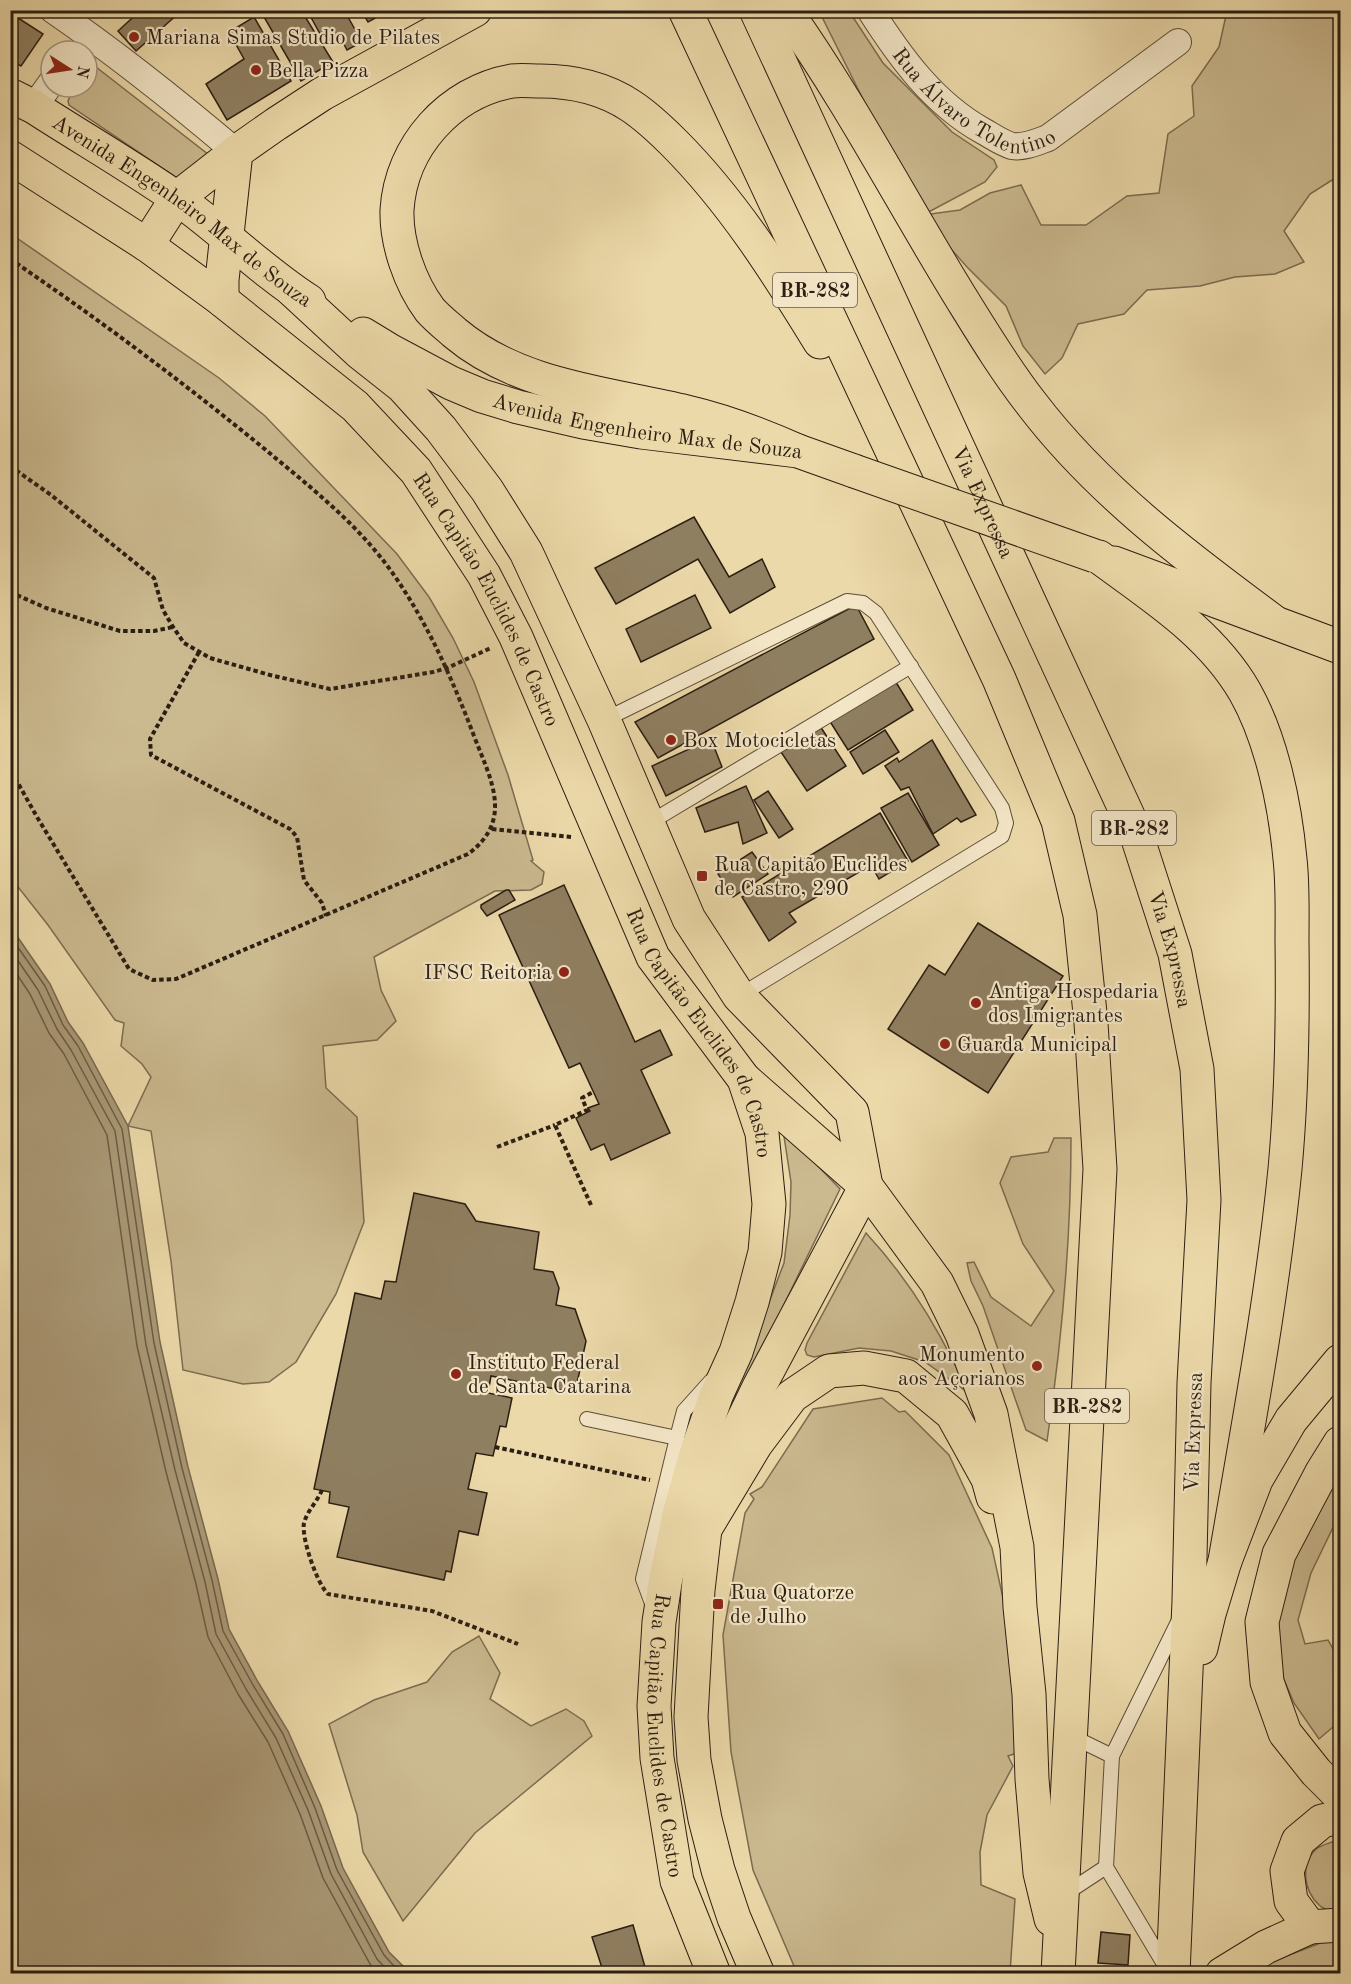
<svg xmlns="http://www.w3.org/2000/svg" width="1351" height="1984" font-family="'Old Standard TT',serif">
<rect width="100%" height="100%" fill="#ecd9a9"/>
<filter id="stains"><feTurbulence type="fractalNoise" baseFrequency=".00333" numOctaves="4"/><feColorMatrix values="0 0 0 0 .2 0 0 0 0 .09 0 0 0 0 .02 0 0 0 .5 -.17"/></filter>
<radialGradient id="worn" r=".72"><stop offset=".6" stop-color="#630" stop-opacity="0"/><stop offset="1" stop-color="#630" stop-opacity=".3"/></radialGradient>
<g fill="#cbb98f" stroke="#7b6c50" stroke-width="1.5">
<polygon points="819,11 849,11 883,63 952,132 994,160 997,167 985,182 923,215 960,210 990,193 1021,185 1041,225 1086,225 1127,196 1159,193 1168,134 1194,116 1192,86 1219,47 1227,11 1340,11 1340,175 1310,194 1284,231 1304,262 1275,274 1235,277 1200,286 1147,290 1124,314 1078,324 1062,358 1045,374 1023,346 1006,306 967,267 921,215"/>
<polygon points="87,60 209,155 177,178 69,105 68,101 74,87 87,87"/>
<polygon points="11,234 219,378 265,416 397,554 429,597 453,638 474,682 508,775 533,860 531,861 544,872 542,884 531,890 495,891 374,957 381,990 396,1021 377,1040 323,1046 326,1088 357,1117 364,1222 336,1294 296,1362 269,1382 243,1384 183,1370 171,1261 151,1131 128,1126 151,1077 142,1064 121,1046 124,1023 115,1020 48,925 11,878"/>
<polygon points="783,1130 840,1189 728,1420 742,1373 784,1263 790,1215 791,1182"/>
<path d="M1054 1138H1071C1071 1239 1062 1340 1047 1441L1026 1430 983 1306 971 1281 967 1263 974 1262 991 1297 1031 1326 1054 1291 1023 1244 1000 1183 1011 1157 1048 1152Z"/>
<path d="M866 1233C902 1272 931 1316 954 1363 959 1372 966 1384 967 1392L925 1362 891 1351 859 1348 814 1357 807 1355 805 1350 807 1343Z"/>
<polygon points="882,1398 899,1412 905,1411 949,1455 992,1548 1010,1630 1017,1753 1008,1756 1013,1766 987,1815 980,1852 981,1885 1015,1899 1010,1973 797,1973 753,1870 731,1752 723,1635 745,1513 754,1499 750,1494 762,1487 813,1409"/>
<polygon points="1340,1468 1340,1513 1311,1573 1298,1620 1305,1644 1328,1640 1340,1661 1340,1721 1319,1739 1294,1703 1277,1663 1275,1623 1289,1556"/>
<polygon points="479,1636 500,1673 490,1699 531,1726 566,1709 584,1721 592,1736 475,1833 403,1921 363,1852 357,1815 329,1724 374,1700 427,1682 452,1652"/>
<path d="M1332 1842H1340V1914C1334 1912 1324 1910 1319 1905 1304 1891 1300 1865 1315 1850 1319 1846 1326 1844 1332 1842Z"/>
<polygon points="1340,1939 1340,1973 1248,1974 1253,1969 1323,1942"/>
</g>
<polygon fill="#aa9976" stroke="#77684e" stroke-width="1.5" points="10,926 50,984 68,1022 83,1043 128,1126 160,1342 188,1467 218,1579 229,1629 258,1682 288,1731 321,1806 343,1868 389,1952 410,1973 11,1973"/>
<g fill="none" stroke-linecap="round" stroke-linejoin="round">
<g stroke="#6a5c44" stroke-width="1.5">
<polyline points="10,936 45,986 63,1025 78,1046 122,1129 154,1343 182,1468 212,1580 223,1631 253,1685 283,1734 315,1808 337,1870 384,1955 401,1974"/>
<polyline points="10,949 38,990 57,1029 71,1050 115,1131 146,1345 175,1470 205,1582 216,1634 246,1689 276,1738 308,1810 331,1874 377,1959 391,1974"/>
<polyline points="10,964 30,994 49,1033 64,1054 107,1135 137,1346 166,1472 196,1584 208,1637 238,1694 268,1742 300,1814 323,1878 370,1964 378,1974"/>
</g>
</g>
<g fill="#8f7f61" stroke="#2b1e12" stroke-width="1.5">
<polygon points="141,10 176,10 179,13 136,51 118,31"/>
<polygon points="260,10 301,10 333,62 301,81"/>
<polygon points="307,10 344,10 362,42 347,50 339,35 325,43"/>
<polygon points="361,10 390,10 368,22"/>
<polygon points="15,16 43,34 21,66 10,60 10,23"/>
<polygon points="254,17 291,81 227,120 206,84 244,59 229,32"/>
<polygon points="694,517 729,577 762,559 775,587 730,613 698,559 616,604 595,568"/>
<polygon points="695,595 711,628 641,662 626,629"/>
<polygon points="856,605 874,639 658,758 635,722"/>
<polygon points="894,679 913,710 848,750 829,720"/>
<polygon points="820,726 846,766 807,791 781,752"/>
<polygon points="885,730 899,752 863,774 850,752"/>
<polygon points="711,739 722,767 666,796 652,766"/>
<polygon points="932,740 976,815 961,822 957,818 933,834 909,787 901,790 885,766 897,758 899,762"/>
<polygon points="746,786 767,833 743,844 738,822 705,832 696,808"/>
<polygon points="768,791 793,829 779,838 754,800"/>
<polygon points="908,793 939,845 912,862 881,808"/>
<polygon points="880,813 908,861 879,879 871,865 789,913 796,922 769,941 742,897"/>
<polygon points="752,852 768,874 733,897 718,874"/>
<polygon points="564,885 635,1042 660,1030 672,1055 641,1070 670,1133 611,1160 604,1144 591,1150 576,1118 590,1111 588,1108 599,1104 580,1063 569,1068 499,915"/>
<polygon points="506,890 509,890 515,900 487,916 481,908 481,905"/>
<polygon points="978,923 1063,976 988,1093 888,1029 929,965 945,975"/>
<polygon points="414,1193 465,1204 476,1221 539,1232 534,1269 553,1272 559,1288 556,1305 575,1309 586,1341 575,1393 491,1376 488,1393 512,1398 506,1427 500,1426 493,1456 476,1453 468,1489 487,1493 478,1535 459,1531 451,1572 446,1571 444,1580 337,1557 349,1507 329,1503 330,1492 314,1489 355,1293 381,1299 385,1281 396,1282"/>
<polygon points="633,1925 647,1974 604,1974 592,1937"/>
<polygon points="1101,1932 1130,1935 1128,1965 1098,1963"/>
</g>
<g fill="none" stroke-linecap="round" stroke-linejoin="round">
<defs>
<g id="lane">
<polyline points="604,720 847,601 863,603 876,613 1002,808 1006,823 1002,836 739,996"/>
<polyline points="649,823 911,666"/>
<polyline points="587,1419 677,1438"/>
<polyline points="653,1606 643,1579 677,1438 684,1411 711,1381"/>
<polyline points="1071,1736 1112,1756"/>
<polyline points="1065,1894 1106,1867"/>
<polyline points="1167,1969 1106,1867 1112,1756 1178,1622"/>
</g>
<g id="street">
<path d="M53 10C117 54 177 102 236 152"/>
<path id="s1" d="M870 10C900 57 933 103 983 131 992 136 1002 143 1012 146 1024 148 1037 142 1048 138L1178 42"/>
<polyline points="34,107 51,83"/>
</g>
<g id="primary">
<path id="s2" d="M10 95 34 107C82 138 132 167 178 199 223 231 263 272 309 301"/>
<path id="s3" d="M10 157 147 245 222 300 355 406 416 471 484 575 516 637 653 957 744 1079 762 1133 769 1204 765 1252 752 1302 736 1352 716 1396 696 1454 680 1511 665 1583 659 1622 654 1706 657 1758 677 1881 714 1974"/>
<polyline points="147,245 177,198 236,152 276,124 322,94 475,10"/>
<polyline points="292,290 359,352 402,386 441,429 487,490 526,552 604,720 689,919 739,996 852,1112 866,1186 759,1387 733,1441 717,1482 705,1529 698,1590 691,1717 694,1760 705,1819 718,1870 734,1918 758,1974"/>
<polyline points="222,300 222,280 236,152"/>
<path id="s4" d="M363 334 391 351 451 383 482 396 518 407 583 422 641 432 798 451 854 471"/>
<polyline points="1114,563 1340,647"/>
<polyline points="1340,1443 1322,1472 1279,1554 1262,1622 1267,1682 1285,1733 1316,1772 1340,1796"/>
<polyline points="1340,1817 1322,1821 1298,1841 1287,1871 1291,1901 1310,1927 1340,1925"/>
</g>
<g id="highway">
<polyline points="685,10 999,679 1058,821 1080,915 1091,1023 1100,1169 1058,1974"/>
<path id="s5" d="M756 10 1136 833 1175 954 1197 1069 1204 1200 1194 1383 1189 1601 1173 1974"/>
<path d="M785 10C851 103 903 204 963 301 984 335 1006 371 1031 403 1097 490 1185 556 1273 621"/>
<path d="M798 451C762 435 726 421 687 412 608 393 519 387 455 333 447 326 437 318 430 310 410 283 396 243 397 210 401 146 450 92 512 81 521 80 531 81 540 81 572 81 604 88 631 106 646 116 661 130 674 143 732 201 777 272 820 342"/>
<path d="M1099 557C1153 597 1211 633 1245 692 1272 740 1285 805 1290 859 1293 886 1292 914 1292 941 1293 1017 1292 1093 1285 1169 1272 1300 1247 1431 1225 1561"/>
<polyline points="744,1079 866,1186 937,1283 962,1334 991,1414 1017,1547 1020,1607 1029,1694 1032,1779 1040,1873 1051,1919"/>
<polyline points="705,1529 756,1444 792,1396 829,1371 864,1368 906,1376 952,1414 988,1479 993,1497"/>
<polyline points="1201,1648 1209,1614 1225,1561 1256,1480 1291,1420 1340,1361"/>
<polyline points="1222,1974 1266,1947 1310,1927"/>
</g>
</defs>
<use href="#lane" stroke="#5b4d38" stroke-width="16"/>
<use href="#street" stroke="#5b4d38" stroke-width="28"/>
<use href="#primary" stroke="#2b1e12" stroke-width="35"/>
<use href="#highway" stroke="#2b1e12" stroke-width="35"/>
<g stroke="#2b1e12" stroke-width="4" stroke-dasharray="4.5 3" stroke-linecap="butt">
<path d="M10 259C97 318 180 380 261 446 309 486 361 526 396 578 430 628 453 681 474 736 491 780 514 820 468 854L176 979 153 980 129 969 37 817 10 769"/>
<polyline points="10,466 51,495 154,578 163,610 173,627 184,643 210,658 270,675 330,689 433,672 447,668 491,648"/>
<polyline points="10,592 46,608 120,631 154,631 173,627"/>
<polyline points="199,652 150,739 151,755 290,829 297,837 304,880 322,903 326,916"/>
<polyline points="492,829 571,837"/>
<polyline points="497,1147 555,1125"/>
<polyline points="591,1205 555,1125 587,1110 582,1098 593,1092"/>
<polyline points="495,1447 650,1480"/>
<path d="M322 1490C317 1502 307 1511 304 1523 301 1537 317 1584 328 1594L432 1611 518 1644"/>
</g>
<use href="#lane" stroke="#f3e6c7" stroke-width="14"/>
<use href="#street" stroke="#f3e6c7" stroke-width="26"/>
<use href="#primary" stroke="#ecd9a9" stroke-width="33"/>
<use href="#highway" stroke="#ecd9a9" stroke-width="33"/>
<defs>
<polyline id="primary-bridge" points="854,471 1095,556"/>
</defs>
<use href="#primary-bridge" stroke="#2b1e12" stroke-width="35" stroke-linecap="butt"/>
<use href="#primary-bridge" stroke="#ecd9a9" stroke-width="33"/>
</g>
<g fill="#8f2418" stroke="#f3e6c7" stroke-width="2">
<circle cx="134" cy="37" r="6"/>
<circle cx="256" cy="70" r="6"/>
<circle cx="671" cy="740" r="6"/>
<rect x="696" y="870" width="12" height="12" rx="3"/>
<circle cx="564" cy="972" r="6"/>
<circle cx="976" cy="1003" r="6"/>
<circle cx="945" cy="1044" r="6"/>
<circle cx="1037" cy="1366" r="6"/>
<circle cx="456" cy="1374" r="6"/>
<rect x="712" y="1598" width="12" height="12" rx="3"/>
</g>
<g text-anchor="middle" stroke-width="4.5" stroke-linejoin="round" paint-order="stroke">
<g fill="#f3e6c7" stroke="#675a48" stroke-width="1.5">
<rect x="773" y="273" width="84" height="34" rx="4.5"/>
<rect x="1092" y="811" width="84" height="34" rx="4.5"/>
<rect x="1045" y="1389" width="84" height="34" rx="4.5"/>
</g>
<g font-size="20" font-weight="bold" fill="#2b1e12">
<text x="815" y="297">BR-282</text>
<text x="1134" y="835">BR-282</text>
<text x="1087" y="1413">BR-282</text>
</g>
<g font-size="21" fill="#2b1e12" stroke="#f3e6c7" text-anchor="start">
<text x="146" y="44">Mariana Simas Studio de Pilates</text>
<text x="268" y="77">Bella Pizza</text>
<text x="683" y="747">Box Motocicletas</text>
<text x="714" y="871">Rua Capitão Euclides<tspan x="714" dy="24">de Castro, 290</tspan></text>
<text x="552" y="979" text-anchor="end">IFSC Reitoria</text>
<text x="988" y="998">Antiga Hospedaria<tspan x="988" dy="24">dos Imigrantes</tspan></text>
<text x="957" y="1051">Guarda Municipal</text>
<text x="1025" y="1361" text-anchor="end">Monumento<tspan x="1025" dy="24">aos Açorianos</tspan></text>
<text x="468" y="1369">Instituto Federal<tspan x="468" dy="24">de Santa Catarina</tspan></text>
<text x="730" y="1599">Rua Quatorze<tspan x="730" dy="24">de Julho</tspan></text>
</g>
<g font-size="21" fill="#2b1e12" stroke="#f3e6c7">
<text dy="7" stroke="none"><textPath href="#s1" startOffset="146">Rua Álvaro Tolentino</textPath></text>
<text dy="7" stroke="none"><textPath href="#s2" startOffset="208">Avenida Engenheiro Max de Souza</textPath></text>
<text dy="7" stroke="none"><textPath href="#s4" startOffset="303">Avenida Engenheiro Max de Souza</textPath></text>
<text dy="7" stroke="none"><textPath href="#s5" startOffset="542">Via Expressa</textPath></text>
<text dy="7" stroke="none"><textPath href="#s3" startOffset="662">Rua Capitão Euclides de Castro</textPath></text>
<text dy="7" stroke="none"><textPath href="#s5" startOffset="1028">Via Expressa</textPath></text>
<text dy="7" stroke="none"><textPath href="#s3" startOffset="1148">Rua Capitão Euclides de Castro</textPath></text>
<text transform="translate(1193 1432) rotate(-88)" y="7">Via Expressa</text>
<text dy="7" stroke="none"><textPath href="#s3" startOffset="1886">Rua Capitão Euclides de Castro</textPath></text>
</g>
</g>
<rect width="1351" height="1984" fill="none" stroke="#ecd9a9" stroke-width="36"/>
<rect x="12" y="12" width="1327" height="1960" fill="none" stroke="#2b1e12" stroke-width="3"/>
<rect x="18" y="18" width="1315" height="1948" fill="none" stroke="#2b1e12" stroke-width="1.5"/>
<g transform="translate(69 69) rotate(102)"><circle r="28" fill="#f3e6c7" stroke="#a3967f" stroke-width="1.5"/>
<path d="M0-4.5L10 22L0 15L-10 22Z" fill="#8f2418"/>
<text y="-9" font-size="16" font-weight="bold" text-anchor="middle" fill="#2b1e12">N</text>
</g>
<rect width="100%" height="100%" filter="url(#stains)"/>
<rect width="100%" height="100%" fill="url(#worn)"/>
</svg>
